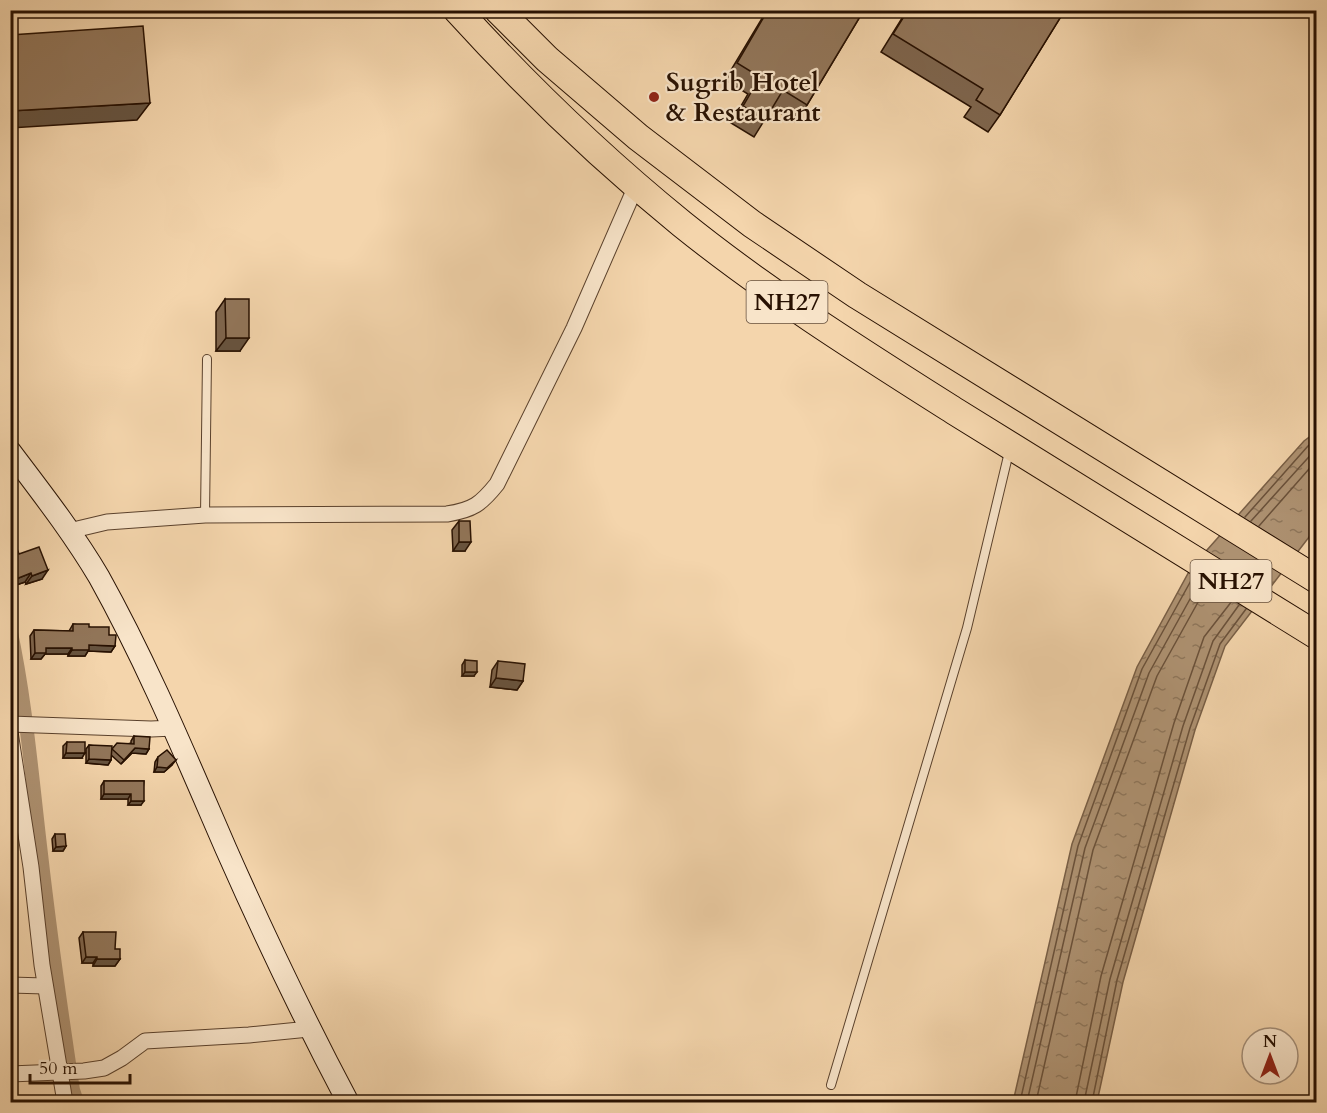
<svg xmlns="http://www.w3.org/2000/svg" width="1327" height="1113" font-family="Cardo,serif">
<defs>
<pattern id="water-ripples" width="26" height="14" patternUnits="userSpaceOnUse" patternTransform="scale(1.5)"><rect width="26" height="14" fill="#ae9272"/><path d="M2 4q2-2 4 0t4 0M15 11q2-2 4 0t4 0" fill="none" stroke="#8e765b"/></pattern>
</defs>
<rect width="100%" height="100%" fill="#f4d5ac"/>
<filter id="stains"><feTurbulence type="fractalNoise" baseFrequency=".00333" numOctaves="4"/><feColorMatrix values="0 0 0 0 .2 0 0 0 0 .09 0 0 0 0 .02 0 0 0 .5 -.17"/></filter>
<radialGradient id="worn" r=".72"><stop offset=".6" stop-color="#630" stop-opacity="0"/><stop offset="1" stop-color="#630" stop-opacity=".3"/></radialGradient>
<polygon fill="url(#water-ripples)" stroke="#785e45" stroke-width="1.5" points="1316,432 1316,528 1225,646 1195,730 1123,982 1097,1102 1013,1102 1072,844 1137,667 1191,568 1304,441"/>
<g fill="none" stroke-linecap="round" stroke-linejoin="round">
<g stroke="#6a513a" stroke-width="1.5">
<polyline points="1245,517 1308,446 1316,439"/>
<polyline points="1251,521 1316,449"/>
<polyline points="1259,526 1316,461"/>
<polyline points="1020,1102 1078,846 1142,669 1193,577"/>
<polyline points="1027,1102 1085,848 1149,673 1200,581"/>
<polyline points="1036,1102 1093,850 1157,676 1207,586"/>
<polyline points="1075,1102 1101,976 1174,723 1204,637 1232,601"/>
<polyline points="1084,1102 1110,979 1183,726 1213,641 1239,605"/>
<polyline points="1092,1102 1117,980 1190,728 1220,644 1246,609"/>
</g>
<path stroke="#ae9272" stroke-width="14" d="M10 628C26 702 32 779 41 854 50 933 61 1011 73 1090L77 1102"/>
<defs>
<g id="lane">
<polyline points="205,515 207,359"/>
<polyline points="831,1085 967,628 1009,452"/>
</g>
<g id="street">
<path d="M69 531 107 522 205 515 447 514C473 510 481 504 497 484L574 328 636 186"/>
<polyline points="10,724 151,729 174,728"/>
<polyline points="10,732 31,867 42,965 65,1102"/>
<polyline points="10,985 45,986"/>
<polyline points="10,1074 84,1071 104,1068 122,1058 145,1041 249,1035 309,1029"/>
</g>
<path id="secondary" d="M10 451C41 492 73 533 99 577 148 665 186 757 226 849 264 935 304 1019 348 1102"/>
<g id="highway">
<path d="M457 10C527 87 602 159 682 224 769 294 863 353 956 412 1076 487 1196 561 1316 635"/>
<polyline points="498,10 547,59 638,137 752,224 857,295 1316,579"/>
</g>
</defs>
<use href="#lane" stroke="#5a412c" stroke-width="10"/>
<use href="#street" stroke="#5a412c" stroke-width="17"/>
<use href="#secondary" stroke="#271001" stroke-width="23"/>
<use href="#highway" stroke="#271001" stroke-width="29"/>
<use href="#lane" stroke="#f8e4c9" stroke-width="8"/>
<use href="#street" stroke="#f8e4c9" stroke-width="15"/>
<use href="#secondary" stroke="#f8e4c9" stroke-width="21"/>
<use href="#highway" stroke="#f4d5ac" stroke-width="27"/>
</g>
<g fill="#7e654d" stroke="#271001" stroke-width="1.5">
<polygon points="767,10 864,10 807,105 796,122 772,108 754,137 731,123 748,94 725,80"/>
<polygon points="907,10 1065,10 1000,115 988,132 964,117 971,107 881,52"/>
<polygon points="225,299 240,351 216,351 216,312"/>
<polygon points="459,521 465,551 453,551 452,530"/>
<polygon points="10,538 19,554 42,579 26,584 25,582 10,587"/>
<polygon points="73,624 89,627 109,635 115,646 111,652 88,651 85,656 68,656 68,654 45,654 41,659 31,659 30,636 34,630 69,631"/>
<polygon points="465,660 474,676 462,676 462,665"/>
<polygon points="498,661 523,681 517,690 490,687 492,670"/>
<polygon points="134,736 149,749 146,754 132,753 121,764 111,755 111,760 108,765 86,763 86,749 89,745 111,749 131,743 131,741"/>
<polygon points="67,742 82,758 63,758 63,746"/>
<polygon points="158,757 172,765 164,772 154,772 155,762"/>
<polygon points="104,781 144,781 141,805 128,805 128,799 101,799 101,786"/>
<polygon points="55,834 66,846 63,851 53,851 52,839"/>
<polygon points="83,932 115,949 120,959 115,966 93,966 93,963 82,963 79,938"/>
</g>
<g fill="#66533f" stroke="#271001" stroke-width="1.5">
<polygon points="88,10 103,10 100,15 85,15"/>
<polygon points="150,103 137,120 10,128 10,111"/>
<polygon points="226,338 249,338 240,351 216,351"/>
<polygon points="459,542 471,542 465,551 453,551"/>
<polygon points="48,570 42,579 26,584 32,576"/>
<polygon points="31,573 25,582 10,587 16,579"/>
<polygon points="89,645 115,646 111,652 88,651 85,656 68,656 72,650"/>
<polygon points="46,648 72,648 68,654 45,654 41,659 31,659 35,653"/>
<polygon points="465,672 477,672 474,676 462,676"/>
<polygon points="496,678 523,681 517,690 490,687"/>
<polygon points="135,748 149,749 146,754 132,753 121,764"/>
<polygon points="66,753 85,753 82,758 63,758"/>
<polygon points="89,759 111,760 108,765 86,763"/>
<polygon points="176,760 172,765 164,772 154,772 157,767"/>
<polygon points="104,794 131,794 128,799 101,799"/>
<polygon points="131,801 144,801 141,805 128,805"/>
<polygon points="66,846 63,851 53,851 56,847"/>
<polygon points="86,957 97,957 93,963 82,963"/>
<polygon points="97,959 120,959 115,966 93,966"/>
<polygon points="10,1008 15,1008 10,1014"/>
</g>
<g fill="#92765a" stroke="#271001" stroke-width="1.5">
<polygon points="768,10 864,10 807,105 783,90 765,120 743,106 760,77 737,63"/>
<polygon points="908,10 1065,10 1000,115 976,100 983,89 893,34"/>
<polygon points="143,26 150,103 10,111 10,35"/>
<polygon points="225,299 249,299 249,338 226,338"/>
<polygon points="459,521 470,521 471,542 459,542"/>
<polygon points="10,538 13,538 19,554 39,547 48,570 32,576 31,573 16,579 10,562"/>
<polygon points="73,624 89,624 89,627 109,627 109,635 116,635 115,646 89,645 89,650 72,650 72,648 46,648 46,653 35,653 34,630 73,631"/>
<polygon points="465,660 477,661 477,672 465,672"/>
<polygon points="498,661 525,664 523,681 496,678"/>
<polygon points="134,736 150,737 149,749 135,748 124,760 112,749 117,743 134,744"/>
<polygon points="67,742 85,742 85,753 66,753"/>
<polygon points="89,745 112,746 111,760 89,759"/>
<polygon points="167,750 176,760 167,768 157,767 158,757"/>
<polygon points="104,781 144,781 144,801 131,801 131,794 104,794"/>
<polygon points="55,834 65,834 66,846 56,847"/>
<polygon points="83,932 116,932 115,949 120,949 120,959 97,959 97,957 86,957"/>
<polygon points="10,989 16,989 15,1008 10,1008"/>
</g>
<circle fill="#8f2418" stroke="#f8e4c9" stroke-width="2" cx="654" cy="97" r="6"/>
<g text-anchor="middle" stroke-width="4.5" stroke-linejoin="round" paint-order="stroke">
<g fill="#f8e4c9" stroke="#66503d" stroke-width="1.5">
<rect x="746.5" y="281" width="81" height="42" rx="4.5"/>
<rect x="1190.5" y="560" width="81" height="42" rx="4.5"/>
</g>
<g font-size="24" font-weight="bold" fill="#271001">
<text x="787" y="310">NH27</text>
<text x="1231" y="589">NH27</text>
</g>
<g font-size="26" font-weight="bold" fill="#271001" stroke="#f8e4c9" text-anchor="start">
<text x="666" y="91">Sugrib Hotel<tspan x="666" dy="30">&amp; Restaurant</tspan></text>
</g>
</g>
<rect width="1327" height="1113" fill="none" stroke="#f4d5ac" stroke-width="36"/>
<rect x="12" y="12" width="1303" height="1089" fill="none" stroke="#271001" stroke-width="3"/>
<rect x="18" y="18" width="1291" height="1077" fill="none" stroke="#271001" stroke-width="1.5"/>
<g transform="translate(1270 1056)"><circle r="28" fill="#f8e4c9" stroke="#a48f79" stroke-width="1.5"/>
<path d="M0-4.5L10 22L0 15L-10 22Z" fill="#8f2418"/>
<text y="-9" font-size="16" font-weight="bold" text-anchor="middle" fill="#271001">N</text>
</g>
<path d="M30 1074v9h100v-9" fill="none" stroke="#271001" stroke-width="3"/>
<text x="39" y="1074" font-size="18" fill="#271001" stroke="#f8e4c9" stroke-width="4.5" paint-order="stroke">50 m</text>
<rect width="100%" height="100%" filter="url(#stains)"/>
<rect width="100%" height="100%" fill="url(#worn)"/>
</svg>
